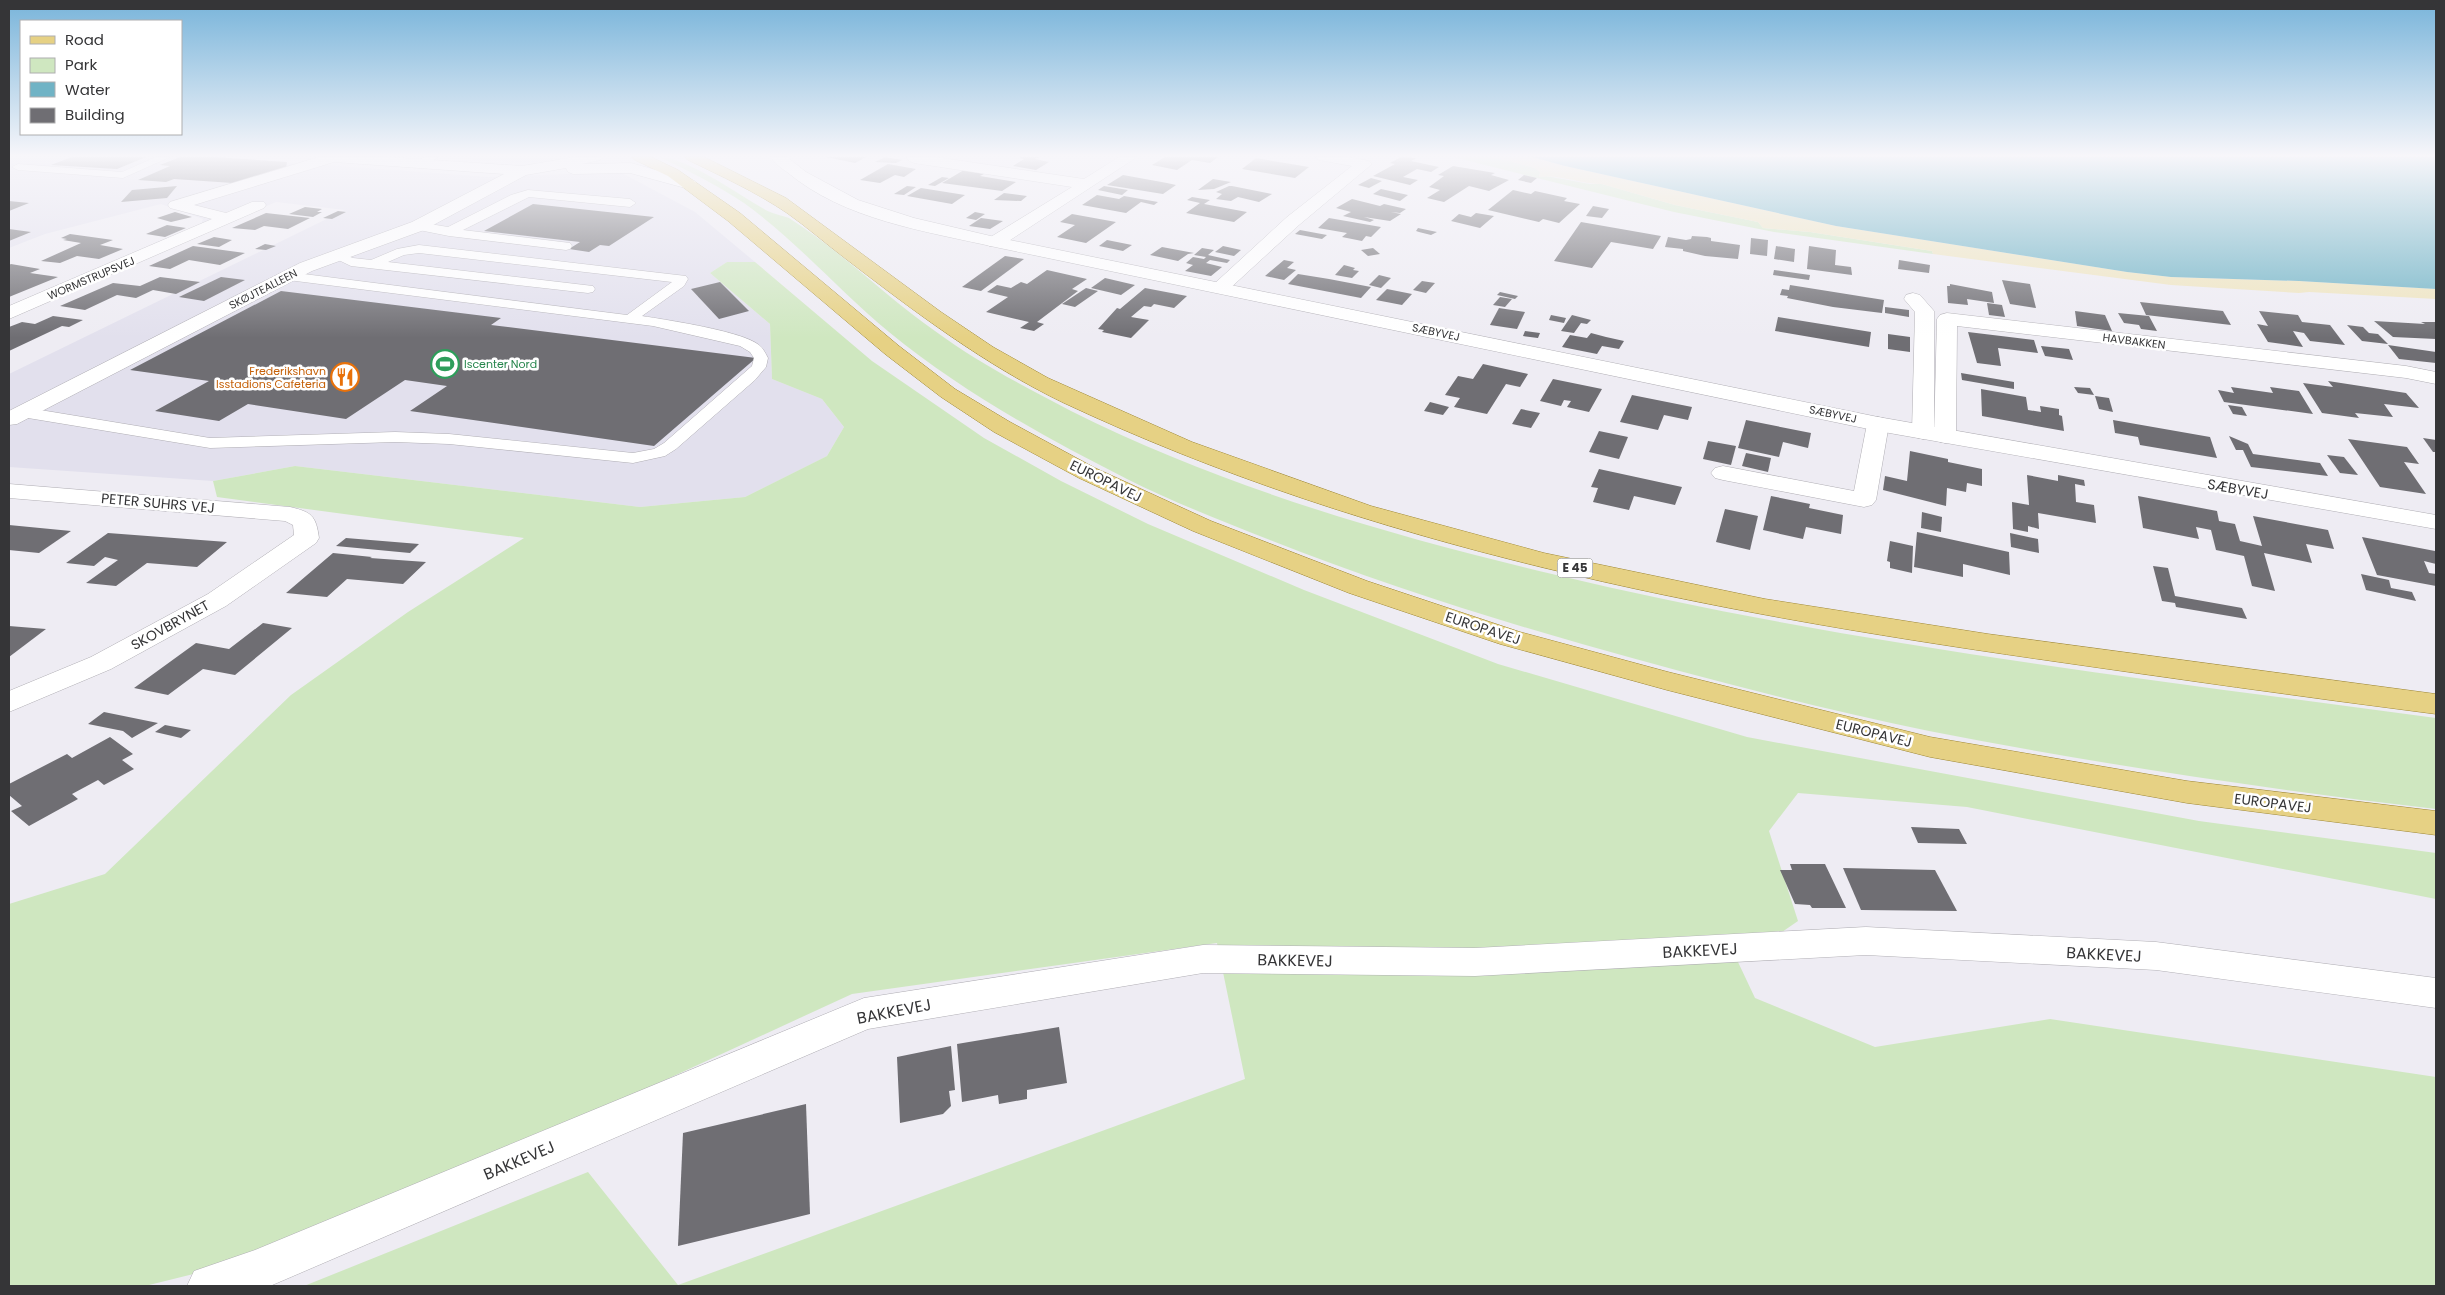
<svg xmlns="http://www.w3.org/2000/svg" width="2445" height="1295" font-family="Poppins,sans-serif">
<rect width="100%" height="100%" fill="#eeecf3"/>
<g fill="#e2e0ed">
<polygon points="9,157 215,157 489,177 620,172 695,212 755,262 727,262 710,273 770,324 772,379 822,399 844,427 827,456 745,497 640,507 295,466 213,481 9,467 9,374 345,210 276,202 220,226 201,224 203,219 161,204 45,234 9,248"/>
<polygon points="427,157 567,157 531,163"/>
</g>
<g fill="#cfe7c0">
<path d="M659 157C687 157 739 195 764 209 772 214 781 215 789 218 841 251 885 296 935 331 977 362 1025 387 1071 411 1223 487 1388 535 1552 574 1843 644 2140 678 2436 718V809C2267 789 2097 764 1929 731 1812 707 1696 676 1582 644 1476 614 1372 580 1270 540 1222 521 1173 502 1127 479 1044 437 961 391 889 332 839 291 797 241 744 203 717 185 689 171 659 157Z"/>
<polygon points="1453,157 1494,157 1535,168 1540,172 1539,177 1546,176 1590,184 1602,184 1675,205 1758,222 1763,228 1810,232 1932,251 1933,254 1774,232 1674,212"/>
<polygon points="727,262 755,262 872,361 984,438 1061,481 1148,524 1304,590 1498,664 1747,737 2199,821 2436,853 2436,899 1967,807 1798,793 1769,831 1798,921 1738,962 1755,998 1875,1047 2050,1019 2436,1077 2436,1286 304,1286 588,1172 678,1285 1245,1079 1217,943 852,994 576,1121 250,1260 145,1286 9,1286 9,904 105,874 291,695 408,612 524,538 217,497 213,481 295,466 640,507 745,497 827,456 844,427 822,399 772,379 770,324 710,273"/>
</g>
<path fill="#eee4bf" d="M1494 157H1532L1565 166 1836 226 2127 272 2171 277 2299 281 2436 289V299L2309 292 2299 293 2171 285 1933 254 1932 251 1810 232 1763 228 1758 222 1675 205 1602 184C1581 184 1559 174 1539 177L1540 172 1535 168Z"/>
<polygon fill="#70b3c5" points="1532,157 2436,157 2436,289 2299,281 2171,277 2127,272 1836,226 1565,166"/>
<g fill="#6f6e73">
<polygon points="72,157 146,157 117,169 51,165"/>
<polygon points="180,157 215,157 287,162 286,168 233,183 174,179 166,182 138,180 170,166 160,165"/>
<polygon points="826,157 866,157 855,163"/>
<polygon points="885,157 902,160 896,163 875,162"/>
<polygon points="1022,157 1040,157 1035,159 1049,162 1036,170 1013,166 1024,159 1019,158"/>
<polygon points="1165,157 1218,157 1210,163 1192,160 1177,170 1152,165"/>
<polygon points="1401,157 1417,158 1411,161 1439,167 1431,172 1417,169 1403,177 1418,180 1410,185 1373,176 1395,164 1390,163"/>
<polygon points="1256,158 1309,167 1295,178 1242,169"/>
<polygon points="888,164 916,169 904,177 895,175 880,183 860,180"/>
<polygon points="1453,166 1495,173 1491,175 1509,180 1489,191 1469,186 1444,202 1427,198 1440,190 1429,187 1444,176 1438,175"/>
<polygon points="964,170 984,174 980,176 1016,182 1002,191 942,183"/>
<polygon points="1123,175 1167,183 1176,185 1163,194 1107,185"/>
<polygon points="1524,175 1537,178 1531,183 1518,180"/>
<polygon points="942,177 949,178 935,186 928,185"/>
<polygon points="1371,178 1382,181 1369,188 1358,185"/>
<polygon points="1213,179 1231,182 1214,189 1198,190"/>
<polygon points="177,186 167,198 121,202 132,190"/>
<polygon points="907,186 916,187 904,195 894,194"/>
<polygon points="1104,186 1128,190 1122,195 1098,190"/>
<polygon points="1229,186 1232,186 1272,194 1259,202 1238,197 1231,201 1216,199 1222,194 1216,192"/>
<polygon points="921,188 965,195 952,204 907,196"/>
<polygon points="1381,189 1408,195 1400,201 1373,194"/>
<polygon points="1513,190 1531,194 1535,191 1567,198 1564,201 1580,204 1559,223 1543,219 1539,222 1488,210"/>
<polygon points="1004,193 1027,196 1021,201 994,200"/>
<polygon points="1097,195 1119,199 1124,196 1158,202 1154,205 1141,202 1126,213 1082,205"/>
<polygon points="1192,197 1210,200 1204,204 1247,212 1234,222 1186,213 1200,203 1187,200"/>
<polygon points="1352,199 1380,206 1384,204 1406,209 1400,213 1391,212 1401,214 1390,221 1364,217 1374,220 1370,222 1343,216 1351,212 1336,208"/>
<polygon points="9,201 29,203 9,211"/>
<polygon points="533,204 654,217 609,246 600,245 589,252 569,249 580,242 484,231"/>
<polygon points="1593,206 1609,209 1602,218 1586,216"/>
<polygon points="305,207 322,209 317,212 322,212 313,217 289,214"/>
<polygon points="338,211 346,212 332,219 323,218"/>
<polygon points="175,212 192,217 171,222 157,218"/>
<polygon points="975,212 985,214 976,220 966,218"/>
<polygon points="266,213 310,218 288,229 264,226 255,230 232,228"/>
<polygon points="1476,213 1494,216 1480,228 1451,221 1459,214 1471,217"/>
<polygon points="1072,214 1116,222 1086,243 1057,237 1075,225 1060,222"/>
<polygon points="981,218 1003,221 990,229 969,226"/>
<polygon points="1329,218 1381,227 1371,237 1366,236 1362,241 1342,237 1347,233 1318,228"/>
<polygon points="1581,222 1661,236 1653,249 1611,242 1592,268 1554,261"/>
<polygon points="167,225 186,228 165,237 146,234"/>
<polygon points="1418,228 1437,232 1431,235 1419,232 1416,231"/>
<polygon points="9,229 31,232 9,241"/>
<polygon points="1300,230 1327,235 1322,239 1295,234"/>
<polygon points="70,234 113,240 100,245 123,249 99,259 77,256 60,263 41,261 81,243 63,240 67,239 61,238"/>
<polygon points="1692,236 1707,237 1711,238 1711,241 1740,245 1738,259 1705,256 1683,251 1683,249 1665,247 1668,237 1686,240 1691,239"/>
<polygon points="214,237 232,240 219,247 197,244"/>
<polygon points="1751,238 1768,240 1767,256 1750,254"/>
<polygon points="1107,240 1132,245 1123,251 1099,246"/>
<polygon points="265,244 276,246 266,250 255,249"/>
<polygon points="193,246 245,253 220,265 189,260 170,269 149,266"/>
<polygon points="1223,246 1241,250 1234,256 1215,252"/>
<polygon points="1776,246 1795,249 1794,262 1774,259"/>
<polygon points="1809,246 1836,250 1835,265 1851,267 1852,275 1807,269"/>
<polygon points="1162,247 1194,253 1188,254 1178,261 1150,255"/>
<polygon points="1202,248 1214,250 1208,255 1230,260 1227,263 1210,260 1206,263 1222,267 1211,276 1185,271 1193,265 1186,263 1193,257 1204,259 1206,257 1194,255"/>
<polygon points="1373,248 1380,254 1368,256 1361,250"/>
<polygon points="1005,256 1024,259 981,291 962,287"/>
<polygon points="1284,260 1294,262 1287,268 1296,270 1284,280 1265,276"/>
<polygon points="1899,260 1930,265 1929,273 1898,269"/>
<polygon points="11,264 40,269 30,273 58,277 9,297 9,265"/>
<polygon points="1344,265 1355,268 1353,270 1359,271 1352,278 1335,275"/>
<polygon points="1047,270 1087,279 1072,289 1078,291 1037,322 1044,324 1034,331 1020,328 1029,322 986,312 1008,297 987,292 997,285 1011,288 1021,282 1027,284"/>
<polygon points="1774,270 1810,275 1809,280 1773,275"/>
<polygon points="1298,274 1329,279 1371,287 1361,298 1288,284"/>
<polygon points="1379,275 1391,278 1381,288 1369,285"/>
<polygon points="160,277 200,282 176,294 153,290 136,298 117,295 85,310 60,306 113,283 140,286"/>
<polygon points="221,277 245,280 204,301 179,297"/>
<polygon points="1105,278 1135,285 1121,295 1091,288"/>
<polygon points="2002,280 2030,284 2036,308 2010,304"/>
<polygon points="1422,281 1435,283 1426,293 1413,290"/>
<polygon points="720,282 749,311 719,319 691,289"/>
<polygon points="1950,284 1992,292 1994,303 1967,299 1968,305 1948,303 1947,286 1950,286"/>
<polygon points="1790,285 1884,300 1882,313 1833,307 1787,298 1788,296 1780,295 1782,289 1789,290"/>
<polygon points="1086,288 1098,291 1075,307 1062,304"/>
<polygon points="1145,288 1187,296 1174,308 1154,304 1151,307 1144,306 1131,317 1149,320 1131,338 1102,332 1104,330 1098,329 1117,308 1120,309"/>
<polygon points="1387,289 1412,294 1402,305 1376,300"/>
<polygon points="281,291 501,318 491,325 756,358 654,446 410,411 447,386 405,380 346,419 248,404 219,421 155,411 209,381 130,370"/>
<polygon points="1500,292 1518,296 1515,299 1497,295"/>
<polygon points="1500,297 1512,299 1505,307 1493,305"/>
<polygon points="2140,302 2223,311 2231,325 2146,315"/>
<polygon points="1987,303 2002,305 2005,317 1989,315"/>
<polygon points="1885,307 1909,310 1909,317 1885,313"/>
<polygon points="1499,308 1525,312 1517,329 1490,325"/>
<polygon points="2075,311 2105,315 2112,331 2077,326"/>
<polygon points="2259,311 2298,315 2302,322 2330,325 2345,345 2310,341 2304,333 2293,331 2303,347 2268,342 2257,324 2268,326"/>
<polygon points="2118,313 2149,316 2157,331 2141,329 2139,325 2124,323"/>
<polygon points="1551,315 1566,318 1564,323 1549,320"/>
<polygon points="1572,315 1591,320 1587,324 1581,323 1574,333 1561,331"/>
<polygon points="53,316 83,320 69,327 62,326 9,351 9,327 22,322 35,324"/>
<polygon points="1778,317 1871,332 1869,347 1775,331"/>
<polygon points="2374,321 2425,324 2421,322 2436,322 2436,339 2393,337"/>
<polygon points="2347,325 2363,327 2369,333 2378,334 2388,344 2362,341"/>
<polygon points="1525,331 1540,333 1538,338 1523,336"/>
<polygon points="1968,332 2034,340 2038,353 1998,348 2001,366 1977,363"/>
<polygon points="1591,333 1606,337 1624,341 1619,349 1602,346 1597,354 1562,347 1570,335 1587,338"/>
<polygon points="1888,334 1910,337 1910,352 1888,349"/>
<polygon points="2388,345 2436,352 2436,363 2399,359"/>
<polygon points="2041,346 2069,349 2073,360 2045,356"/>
<polygon points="1483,364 1528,374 1520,387 1506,384 1487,414 1454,407 1460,398 1445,395 1458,376 1473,379"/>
<polygon points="1961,373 2014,382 2014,389 1962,380"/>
<polygon points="1553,379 1602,389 1589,412 1567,407 1571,401 1564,400 1561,406 1540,401"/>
<polygon points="2328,381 2406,393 2419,408 2384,404 2393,417 2355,413 2359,418 2322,413 2303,383 2333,387"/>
<polygon points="2074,387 2090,388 2094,395 2078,393"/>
<polygon points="2231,387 2273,393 2270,387 2299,391 2313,414 2224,402 2218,390 2234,393"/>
<polygon points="1981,389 2026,397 2028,410 2041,412 2040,406 2059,409 2059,415 2062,416 2064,431 1982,416"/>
<polygon points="1632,395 1692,407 1688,420 1664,415 1658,430 1620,422"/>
<polygon points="2095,396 2109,398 2113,412 2099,409"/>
<polygon points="1430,402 1449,407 1443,415 1424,411"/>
<polygon points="2228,405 2242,407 2247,416 2233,414"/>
<polygon points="1521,409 1540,413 1531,428 1512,424"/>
<polygon points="1746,420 1811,433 1808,448 1783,442 1779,457 1738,448"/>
<polygon points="2113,420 2210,437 2217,458 2140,445 2138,437 2115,433"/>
<polygon points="1599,431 1628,437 1619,459 1589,452"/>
<polygon points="2229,436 2248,444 2253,454 2320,463 2328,476 2251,467 2243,450 2236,450"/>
<polygon points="2423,438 2436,440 2436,452 2433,452"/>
<polygon points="2348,439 2407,447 2419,464 2404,462 2426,494 2380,487"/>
<polygon points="1708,441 1736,446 1731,465 1703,459"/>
<polygon points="1910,451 1948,459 1948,462 1982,469 1982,486 1967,483 1966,492 1947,488 1946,506 1883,490 1885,476 1907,481"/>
<polygon points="1746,453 1771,458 1768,472 1742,466"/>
<polygon points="2327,455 2344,457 2358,475 2340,473"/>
<polygon points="1599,469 1682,487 1675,505 1634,496 1629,510 1593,502 1598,488 1591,487"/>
<polygon points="2027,475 2058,481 2058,475 2084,480 2085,486 2075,484 2076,502 2094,505 2096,523 2038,513 2039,529 2028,526 2028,532 2013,529 2012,502 2029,505"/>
<polygon points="1771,496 1810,504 1809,508 1843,515 1841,534 1806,527 1803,539 1763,530"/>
<polygon points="2138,496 2217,511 2219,521 2235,524 2240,541 2262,546 2253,516 2328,530 2334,549 2306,544 2312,563 2264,553 2275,591 2252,586 2244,556 2216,550 2211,530 2196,527 2199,539 2143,528"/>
<polygon points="1725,509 1758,516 1750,550 1716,542"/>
<polygon points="1922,512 1942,517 1941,532 1921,528"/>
<polygon points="9,525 71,531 39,553 9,550"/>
<polygon points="1917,532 2009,552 2010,575 1963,564 1963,577 1914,567"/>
<polygon points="108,533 227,542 197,567 147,563 116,586 86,583 118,560 105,557 94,566 66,563"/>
<polygon points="2010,533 2038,539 2039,553 2011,547"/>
<polygon points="2362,537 2435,551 2436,564 2424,561 2429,573 2436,574 2436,586 2377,575"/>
<polygon points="346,538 419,544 410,553 336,546"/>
<polygon points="1890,541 1913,546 1912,573 1890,568 1890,562 1887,561"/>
<polygon points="333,553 372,557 370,558 426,562 403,584 347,579 327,597 286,593"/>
<polygon points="2153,566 2168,568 2175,596 2242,608 2247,619 2176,607 2175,603 2162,601"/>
<polygon points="2361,574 2389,580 2391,588 2412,592 2416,601 2366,590"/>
<polygon points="263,623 292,628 235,675 203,669 168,695 134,688 196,643 229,649"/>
<polygon points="9,626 46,629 9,657"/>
<polygon points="104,712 158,723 132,738 123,731 88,724"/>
<polygon points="165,725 191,730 181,738 155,732"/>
<polygon points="110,737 133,754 122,760 134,769 104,785 98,780 72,794 78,799 29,826 11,811 22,806 9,795 9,784 67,754 72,758"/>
<polygon points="1911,827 1959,829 1967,844 1918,843"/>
<polygon points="1790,864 1825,864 1846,908 1812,908 1810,905 1795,904 1780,870 1792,870"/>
<polygon points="1843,868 1935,870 1957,911 1861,910"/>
<polygon points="1059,1027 1067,1083 1027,1090 1027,1099 999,1104 998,1095 962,1102 957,1044"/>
<polygon points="951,1046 955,1090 949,1091 951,1106 943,1114 900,1123 897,1057"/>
<polygon points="806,1104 810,1214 678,1246 683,1133"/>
</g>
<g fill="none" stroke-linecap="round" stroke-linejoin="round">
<defs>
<g id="service">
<polygon points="156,157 170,157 123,178 18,170 12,167 18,164 122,172"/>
<polygon points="425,157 438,157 425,165 417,165 417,161"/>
<polygon points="528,190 630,199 636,203 630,207 529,197 463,230 570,243 572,246 570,249 566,250 449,236 414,229 412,226 418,222 448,227 511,195"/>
<path d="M419 245 686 276 688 279 684 286 642 316C667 320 742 331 759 345 763 348 766 354 768 358L766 367 755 380 676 449 665 456 633 463 449 444 395 442 210 448 22 417 14 412 22 407 210 438 395 432 449 434 633 453 654 449 664 443 752 366 754 358 750 352 740 346 653 326 288 280 281 276 288 272 627 315 672 282 419 253 404 255 388 262 593 286 595 289 593 292 588 293 351 266 328 255 334 251 353 258 371 260 397 249Z"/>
</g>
<g id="minor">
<polygon points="319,157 387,157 522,166 575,157 602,157 600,160 582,164 631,163 695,181 697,184 689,189 630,173 573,174 568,172 566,168 526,175 424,230 312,271 17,424 9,425 9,411 300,263 412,222 504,174 334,162 194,205 226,213 252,202 264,202 266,205 264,208 9,319 9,306 212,219 170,208 168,205 170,202"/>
<polygon points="907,157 935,157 1084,179 1119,157 1137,157 1001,246 989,246 986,242 989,238 1072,187 914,163 909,161"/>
<polygon points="1316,157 1348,157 1369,161 1372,164 1299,225 1226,292 1214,292 1211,288 1214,284 1287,217 1352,166 1319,160"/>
<polygon points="1913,293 1920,295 1934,311 1934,432 1931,437 1923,439 1915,437 1912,432 1915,312 1904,299 1906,295"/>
<polygon points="1947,313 2406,366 2436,372 2436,384 2406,378 1957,326 1956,436 1953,441 1945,443 1937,441 1934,436 1937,319 1940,315"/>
<polygon points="1878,417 1886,419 1889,424 1876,500 1872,505 1864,507 1723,480 1715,478 1711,473 1715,468 1723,466 1854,491 1867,424 1870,419"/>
<path d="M9 484 290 507C312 512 316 516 319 538L316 543 226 606 111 669 9 712V691L91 657 208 594 294 535 293 525 285 521 9 498Z"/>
<polygon points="1866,927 2156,942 2436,978 2436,1008 2156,970 1866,955 1475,976 1203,973 868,1029 270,1286 187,1286 194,1271 255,1250 864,998 1203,945 1475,948"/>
</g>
<path id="tertiary" d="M771 157H787L806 172 858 200 914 218 995 237 1878 417 2436 515V529L1878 431 995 247C925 231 844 220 787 172 781 168 774 163 771 157Z"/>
<g id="primary">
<polygon points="632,157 651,157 678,170 740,213 899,346 955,389 1010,422 1095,468 1211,521 1367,581 1520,632 1668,672 1930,737 2187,781 2436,811 2436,835 2187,803 1930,757 1667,690 1500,644 1349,593 1193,531 1079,478 994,432 941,397 885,354 728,221 668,176 635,160"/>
<path d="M685 157H704L786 198 941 312 993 347 1048 378 1192 442 1371 506 1544 553 1765 599 1988 634 2436 694V714C2303 697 2170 678 2038 659 1704 611 1371 547 1064 403 985 365 915 312 846 259 826 244 807 227 787 213 756 192 721 176 688 160Z"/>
</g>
</defs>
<use href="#service" stroke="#b0aeb4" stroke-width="1"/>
<use href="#minor" stroke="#b0aeb4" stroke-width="1"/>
<use href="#tertiary" stroke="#b0aeb4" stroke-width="1"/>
<use href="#primary" stroke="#9e8734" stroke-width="1"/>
<use href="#service" fill="#fff" fill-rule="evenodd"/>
<use href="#minor" fill="#fff" fill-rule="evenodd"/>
<use href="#tertiary" fill="#fff" fill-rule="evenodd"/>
<use href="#primary" fill="#e6d184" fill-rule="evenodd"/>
</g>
<linearGradient id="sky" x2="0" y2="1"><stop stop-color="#78b4da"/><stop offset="0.46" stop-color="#f7f6fa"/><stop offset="1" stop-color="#f7f6fa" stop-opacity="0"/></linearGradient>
<rect width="2445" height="338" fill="url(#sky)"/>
<defs>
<symbol id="stadium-ring" viewBox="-11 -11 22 22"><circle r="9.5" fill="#fff" stroke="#2e9e5b" stroke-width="1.5"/><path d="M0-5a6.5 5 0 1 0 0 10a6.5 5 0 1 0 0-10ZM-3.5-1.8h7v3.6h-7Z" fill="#2e9e5b"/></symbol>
<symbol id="restaurant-ring" viewBox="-11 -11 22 22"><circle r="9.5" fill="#fff" stroke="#e8710a" stroke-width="1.5"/><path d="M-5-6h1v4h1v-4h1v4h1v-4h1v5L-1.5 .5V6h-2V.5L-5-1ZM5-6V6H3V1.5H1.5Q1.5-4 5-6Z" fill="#e8710a"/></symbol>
</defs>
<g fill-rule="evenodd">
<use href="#stadium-ring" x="429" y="348" width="32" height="32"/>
<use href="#restaurant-ring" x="329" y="361" width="32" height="32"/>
</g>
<g text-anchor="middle" stroke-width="5" stroke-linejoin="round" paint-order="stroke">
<g font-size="11" fill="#353537" stroke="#fff">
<text transform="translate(91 278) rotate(-23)" y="4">WORMSTRUPSVEJ</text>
<text transform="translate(263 289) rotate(-27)" y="4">SKØJTEALLEEN</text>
<text transform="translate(1436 332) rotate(12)" y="4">SÆBYVEJ</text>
<text transform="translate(2134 341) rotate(7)" y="4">HAVBAKKEN</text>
<text transform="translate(1833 414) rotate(12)" y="4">SÆBYVEJ</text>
</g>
<g font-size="11" fill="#27864d" stroke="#fff" text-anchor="start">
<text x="464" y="368">Iscenter Nord</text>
</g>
<g font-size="11" fill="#c56008" stroke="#fff" text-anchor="end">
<text x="326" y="375">Frederikshavn<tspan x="326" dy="13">Isstadions Cafeteria</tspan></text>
</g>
<rect fill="#fff" stroke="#727273" stroke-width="1" x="1557.5" y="558.5" width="35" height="19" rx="4"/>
<g font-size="12" font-weight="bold" fill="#353537">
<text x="1575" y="572">E 45</text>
</g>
<g font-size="14" fill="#353537" stroke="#fff">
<text transform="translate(1106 481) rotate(26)" y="5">EUROPAVEJ</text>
<text transform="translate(2238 489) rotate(10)" y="5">SÆBYVEJ</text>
<text transform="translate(158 503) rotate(5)" y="5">PETER SUHRS VEJ</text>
<text transform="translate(170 625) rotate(-29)" y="5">SKOVBRYNET</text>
<text transform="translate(1483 628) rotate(18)" y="5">EUROPAVEJ</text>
<text transform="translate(1874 733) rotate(14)" y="5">EUROPAVEJ</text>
<text transform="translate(2273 803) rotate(7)" y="5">EUROPAVEJ</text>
</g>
<g font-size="16" fill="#353537" stroke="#fff">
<text transform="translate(1700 950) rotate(-3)" y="6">BAKKEVEJ</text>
<text transform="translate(2104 954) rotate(3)" y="6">BAKKEVEJ</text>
<text transform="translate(1295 960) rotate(1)" y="6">BAKKEVEJ</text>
<text transform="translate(894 1011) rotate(-11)" y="6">BAKKEVEJ</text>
<text transform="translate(519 1160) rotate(-23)" y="6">BAKKEVEJ</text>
</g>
</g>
<rect width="2445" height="1295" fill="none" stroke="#353537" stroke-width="20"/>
<rect x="20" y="20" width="162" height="115" fill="#ffffff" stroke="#aeaeaf"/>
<rect x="30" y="36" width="25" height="8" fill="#e6d184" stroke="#aeaeaf"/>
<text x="65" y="45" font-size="15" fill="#353537">Road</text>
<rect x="30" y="58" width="25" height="15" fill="#cfe7c0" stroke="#aeaeaf"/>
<text x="65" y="70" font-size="15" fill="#353537">Park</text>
<rect x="30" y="82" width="25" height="15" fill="#70b3c5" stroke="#aeaeaf"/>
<text x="65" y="95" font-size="15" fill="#353537">Water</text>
<rect x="30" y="108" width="25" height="15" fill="#6f6e73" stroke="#aeaeaf"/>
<text x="65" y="120" font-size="15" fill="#353537">Building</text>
</svg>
